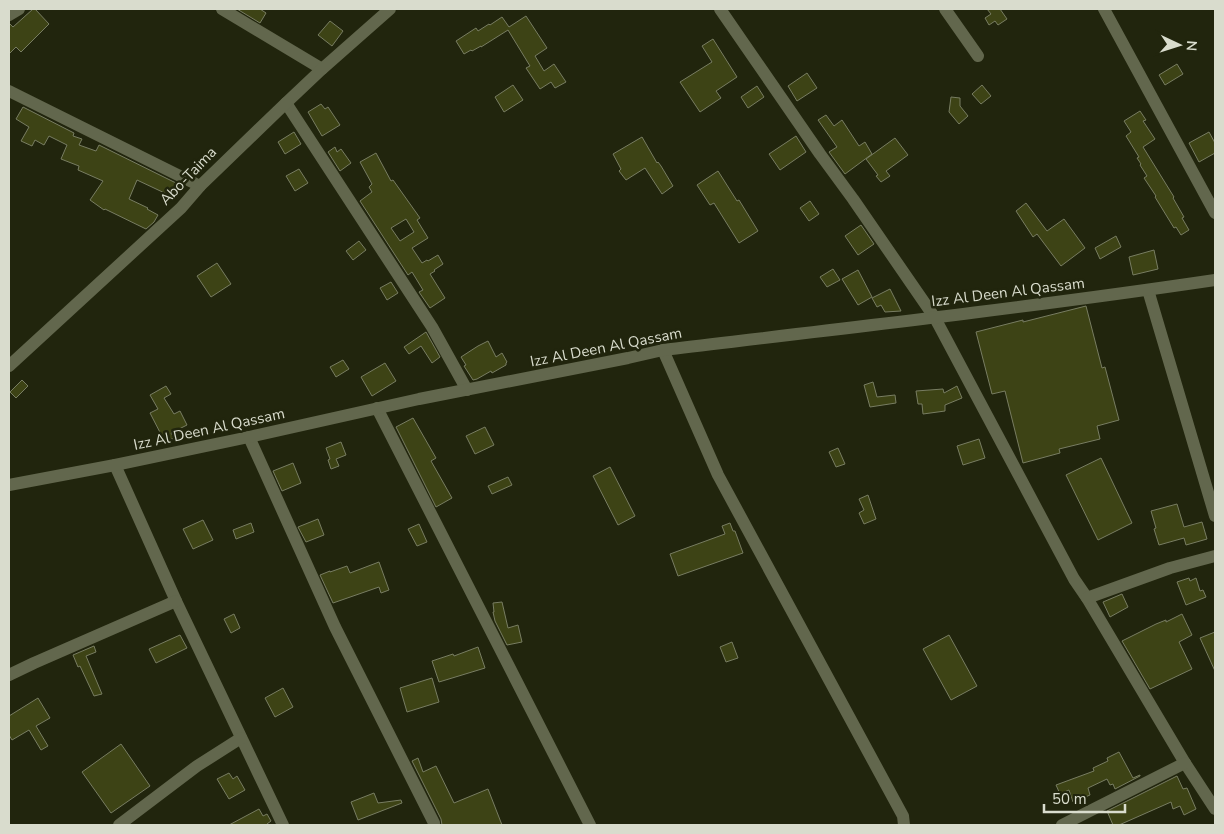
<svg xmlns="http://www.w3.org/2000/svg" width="1224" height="834" font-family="'Nunito Sans',sans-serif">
<rect width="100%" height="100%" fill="#21250d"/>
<g fill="#3d4315" stroke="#787d62" fill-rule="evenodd">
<polygon points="33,9 35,9 49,24 21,52 16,47 9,54 9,23 13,27"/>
<polygon points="237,9 260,9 266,13 260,23"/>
<polygon points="987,9 1000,9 1007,19 998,25 995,21 989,25 985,18 991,14"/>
<polygon points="526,16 547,48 535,56 544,71 554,64 566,82 555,88 551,82 540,89 526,68 530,66 508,30 481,47 481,46 472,51 471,50 464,54 456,41 476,28 478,31 489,24 490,25 502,17 509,27"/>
<polygon points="330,21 343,31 332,46 318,35"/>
<polygon points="713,39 737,77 716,91 721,98 700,112 680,82 712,62 702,46"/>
<polygon points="1177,64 1183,74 1165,85 1159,75"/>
<polygon points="807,73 817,88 797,101 788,86"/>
<polygon points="513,85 523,100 504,112 495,97"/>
<polygon points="982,85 991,96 981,104 972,94"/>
<polygon points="757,86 764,97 748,108 741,97"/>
<polygon points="951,97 960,98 960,106 968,116 959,124 949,112"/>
<polygon points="321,104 325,109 328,107 340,125 322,136 308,112"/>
<polygon points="23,107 74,133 73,136 82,139 79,145 96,151 99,145 176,183 171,196 137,180 129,199 148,208 147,209 158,215 154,222 146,229 105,209 104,210 90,200 103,181 78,170 79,166 61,159 67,145 49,136 44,145 35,140 32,146 21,141 29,127 16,119"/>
<polygon points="1140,111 1146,120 1143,121 1155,139 1143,147 1174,197 1173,198 1184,217 1182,218 1189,230 1181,235 1176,227 1174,228 1155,197 1156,196 1144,178 1147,176 1140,165 1141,164 1137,158 1139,157 1126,136 1131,132 1124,121"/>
<polygon points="826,115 834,126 842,120 859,146 865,142 872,154 845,174 829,152 837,147 818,120"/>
<polygon points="294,132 301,144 285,154 278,142"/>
<polygon points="1209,132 1215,143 1215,153 1199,162 1189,143"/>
<polygon points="796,136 806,152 780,170 769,154"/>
<polygon points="642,137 657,163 658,162 661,166 673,186 662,194 645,168 626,180 619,171 621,169 613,154"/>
<polygon points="895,138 908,155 886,171 890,176 881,182 876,176 878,175 866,159"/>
<polygon points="335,147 337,152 341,149 351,163 340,171 328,152"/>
<path d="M376 153 391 181 393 180 420 218 417 220 428 238 412 248 422 263 427 260 428 261 438 255 443 264 434 270 435 271 430 274 445 298 430 308 419 292 423 290 412 272 408 275 360 201 372 192 369 187 372 184 360 162ZM406 219 414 232 400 241 391 228Z"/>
<polygon points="299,169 308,183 295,191 286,176"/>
<polygon points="718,171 737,201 739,200 758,231 739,243 714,203 710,205 697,185"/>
<polygon points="810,201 819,214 809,221 800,208"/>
<polygon points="1026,203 1047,231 1064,219 1085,248 1061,266 1037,234 1033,237 1016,211"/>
<polygon points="861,225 874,244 858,255 845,236"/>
<polygon points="1116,236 1121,247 1100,259 1095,248"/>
<polygon points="359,241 366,250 353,260 346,251"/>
<polygon points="1154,250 1158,269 1133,275 1129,257"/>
<polygon points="217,263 231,284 211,297 197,276"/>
<polygon points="833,269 840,280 827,287 820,277"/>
<polygon points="858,270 872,297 858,305 842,279"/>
<polygon points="391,282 398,293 387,300 380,288"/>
<polygon points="890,289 901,311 885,312 881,305 877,307 872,298"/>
<polygon points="1086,306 1102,368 1105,367 1119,420 1097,426 1100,439 1059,449 1060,453 1023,463 1005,391 992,394 976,332 1023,320 1023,322"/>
<polygon points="426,332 440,357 432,363 421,346 409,354 404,347"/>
<polygon points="488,341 496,357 502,353 507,362 506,363 506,365 492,373 491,371 477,379 473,380 464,366 466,365 461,357 478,346"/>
<polygon points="343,360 349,369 336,377 330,367"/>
<polygon points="385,363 396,381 372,396 361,377"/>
<polygon points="22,380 28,386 16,398 10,392"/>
<polygon points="873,382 877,397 895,395 896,403 870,407 864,385"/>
<polygon points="166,386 171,394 164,398 174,414 180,411 187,425 171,433 174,438 165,442 150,413 158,409 150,395"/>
<polygon points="957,386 962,398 945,405 945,411 923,414 922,404 918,404 916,391 943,389 944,393"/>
<polygon points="413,418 436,458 431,461 452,498 436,507 396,427"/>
<polygon points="485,427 494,445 475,454 466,436"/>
<polygon points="979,439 985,458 963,465 957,446"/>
<polygon points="341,442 346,455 336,459 339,466 331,469 328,460 330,459 326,448"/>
<polygon points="838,448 845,464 836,467 829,452"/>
<polygon points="1101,458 1132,523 1098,540 1066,475"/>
<polygon points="293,463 301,483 282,491 273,471"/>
<polygon points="610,467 635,516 618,525 593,476"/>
<polygon points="508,477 512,485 492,494 488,486"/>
<polygon points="868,495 876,519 864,524 859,513 864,510 859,499"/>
<polygon points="1177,504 1184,527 1202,522 1207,539 1186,545 1184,538 1159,545 1154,529 1156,528 1151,511"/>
<polygon points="318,519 324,535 306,542 298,527"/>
<polygon points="203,520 213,540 193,549 183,529"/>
<polygon points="251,523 254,532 236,539 233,530"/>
<polygon points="730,523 733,531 735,531 743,553 678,576 670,554 725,534 722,526"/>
<polygon points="419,524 427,542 417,546 408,529"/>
<polygon points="379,562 389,590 381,593 379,587 333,603 320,575 330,571 330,572 347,566 350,573"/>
<polygon points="1189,578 1190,581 1196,578 1200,591 1203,590 1206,597 1186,605 1177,582"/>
<polygon points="1122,594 1128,607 1110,617 1103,602"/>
<polygon points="502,602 508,628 518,625 522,642 507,645 495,621 493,612 494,612 493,603"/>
<polygon points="234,614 240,628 231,633 224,619"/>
<polygon points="1182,614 1192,635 1179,642 1192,669 1150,689 1122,641 1156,624 1166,620 1166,622"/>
<polygon points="1215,632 1215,671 1200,638"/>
<polygon points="180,635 187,648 156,663 149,649"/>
<polygon points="949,635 977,686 951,700 923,649"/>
<polygon points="732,642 738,658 726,662 720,647"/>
<polygon points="94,646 96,652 86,656 102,694 94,696 80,666 78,667 73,655"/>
<polygon points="478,647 485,668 439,682 432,661 453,654 454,656"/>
<polygon points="432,678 439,702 407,712 400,688"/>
<polygon points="283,688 293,707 275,717 265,698"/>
<polygon points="38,698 50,718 36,726 48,746 41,750 29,730 12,740 9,735 9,716"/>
<polygon points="121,744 150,786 111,813 82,772"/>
<polygon points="1119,752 1133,778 1140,775 1140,776 1115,789 1113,784 1110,785 1107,779 1088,788 1090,795 1073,802 1069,790 1060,794 1056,785 1094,771 1093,768 1108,761 1107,758"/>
<polygon points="418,758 423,772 436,766 454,803 488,789 502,825 442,825 441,819 412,761"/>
<polygon points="229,773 233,779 237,776 245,790 229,799 217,779"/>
<polygon points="1177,776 1183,789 1187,788 1196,809 1184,815 1180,806 1173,809 1171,802 1119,825 1113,825 1107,811"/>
<polygon points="374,793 378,803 401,800 402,803 358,820 351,802"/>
<polygon points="259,809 263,816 267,814 271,821 267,824 268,825 229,825"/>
</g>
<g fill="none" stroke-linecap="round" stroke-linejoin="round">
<g stroke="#62674d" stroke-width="12">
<polyline points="222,9 322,69"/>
<polyline points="720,9 820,154 853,199 935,318 1074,579 1087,598 1185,763 1215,809"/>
<polyline points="945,9 978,56"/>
<polyline points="1104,9 1215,213"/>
<polyline points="9,15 19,9"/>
<polyline points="9,91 200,186"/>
<polyline points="286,103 432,327 467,390"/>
<polyline points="1148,290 1215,516"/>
<polyline points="663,350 718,475 903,816 904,825"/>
<polyline points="9,366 181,208 200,186 286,103 322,69 390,9"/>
<polyline points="377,408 590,825"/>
<polyline points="249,437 335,627 434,823"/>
<polyline points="115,465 176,601 283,825"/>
<path d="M9 485 115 465 249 437 419 399 628 358 663 350C848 328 1032 307 1215 280"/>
<polyline points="1087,598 1170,568 1215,556"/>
<polyline points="9,675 34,663 176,601"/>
<polyline points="119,825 197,766 241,738"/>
<polyline points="1062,825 1185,763"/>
</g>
</g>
<g text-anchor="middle" stroke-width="5" stroke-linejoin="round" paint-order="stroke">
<g font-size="15" fill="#d9dccd" stroke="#21250d">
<text transform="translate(188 176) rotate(-46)" y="5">Abo-Taima</text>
<text transform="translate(1008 292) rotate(-7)" y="5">Izz Al Deen Al Qassam</text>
<text transform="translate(606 347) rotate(-11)" y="5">Izz Al Deen Al Qassam</text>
<text transform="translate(209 429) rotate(-12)" y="5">Izz Al Deen Al Qassam</text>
</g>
</g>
<rect width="1224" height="834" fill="none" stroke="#d9dccd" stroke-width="20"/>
<g transform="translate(1179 45) rotate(94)" stroke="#21250d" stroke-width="4" paint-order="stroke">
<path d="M0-4L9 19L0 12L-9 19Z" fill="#d9dccd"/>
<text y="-8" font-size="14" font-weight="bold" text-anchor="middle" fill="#d9dccd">N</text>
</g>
<path d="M1044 804v8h81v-8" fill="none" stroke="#d9dccd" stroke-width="2.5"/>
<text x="1052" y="804" font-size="15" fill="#d9dccd" stroke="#21250d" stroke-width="4" paint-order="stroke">50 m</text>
</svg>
